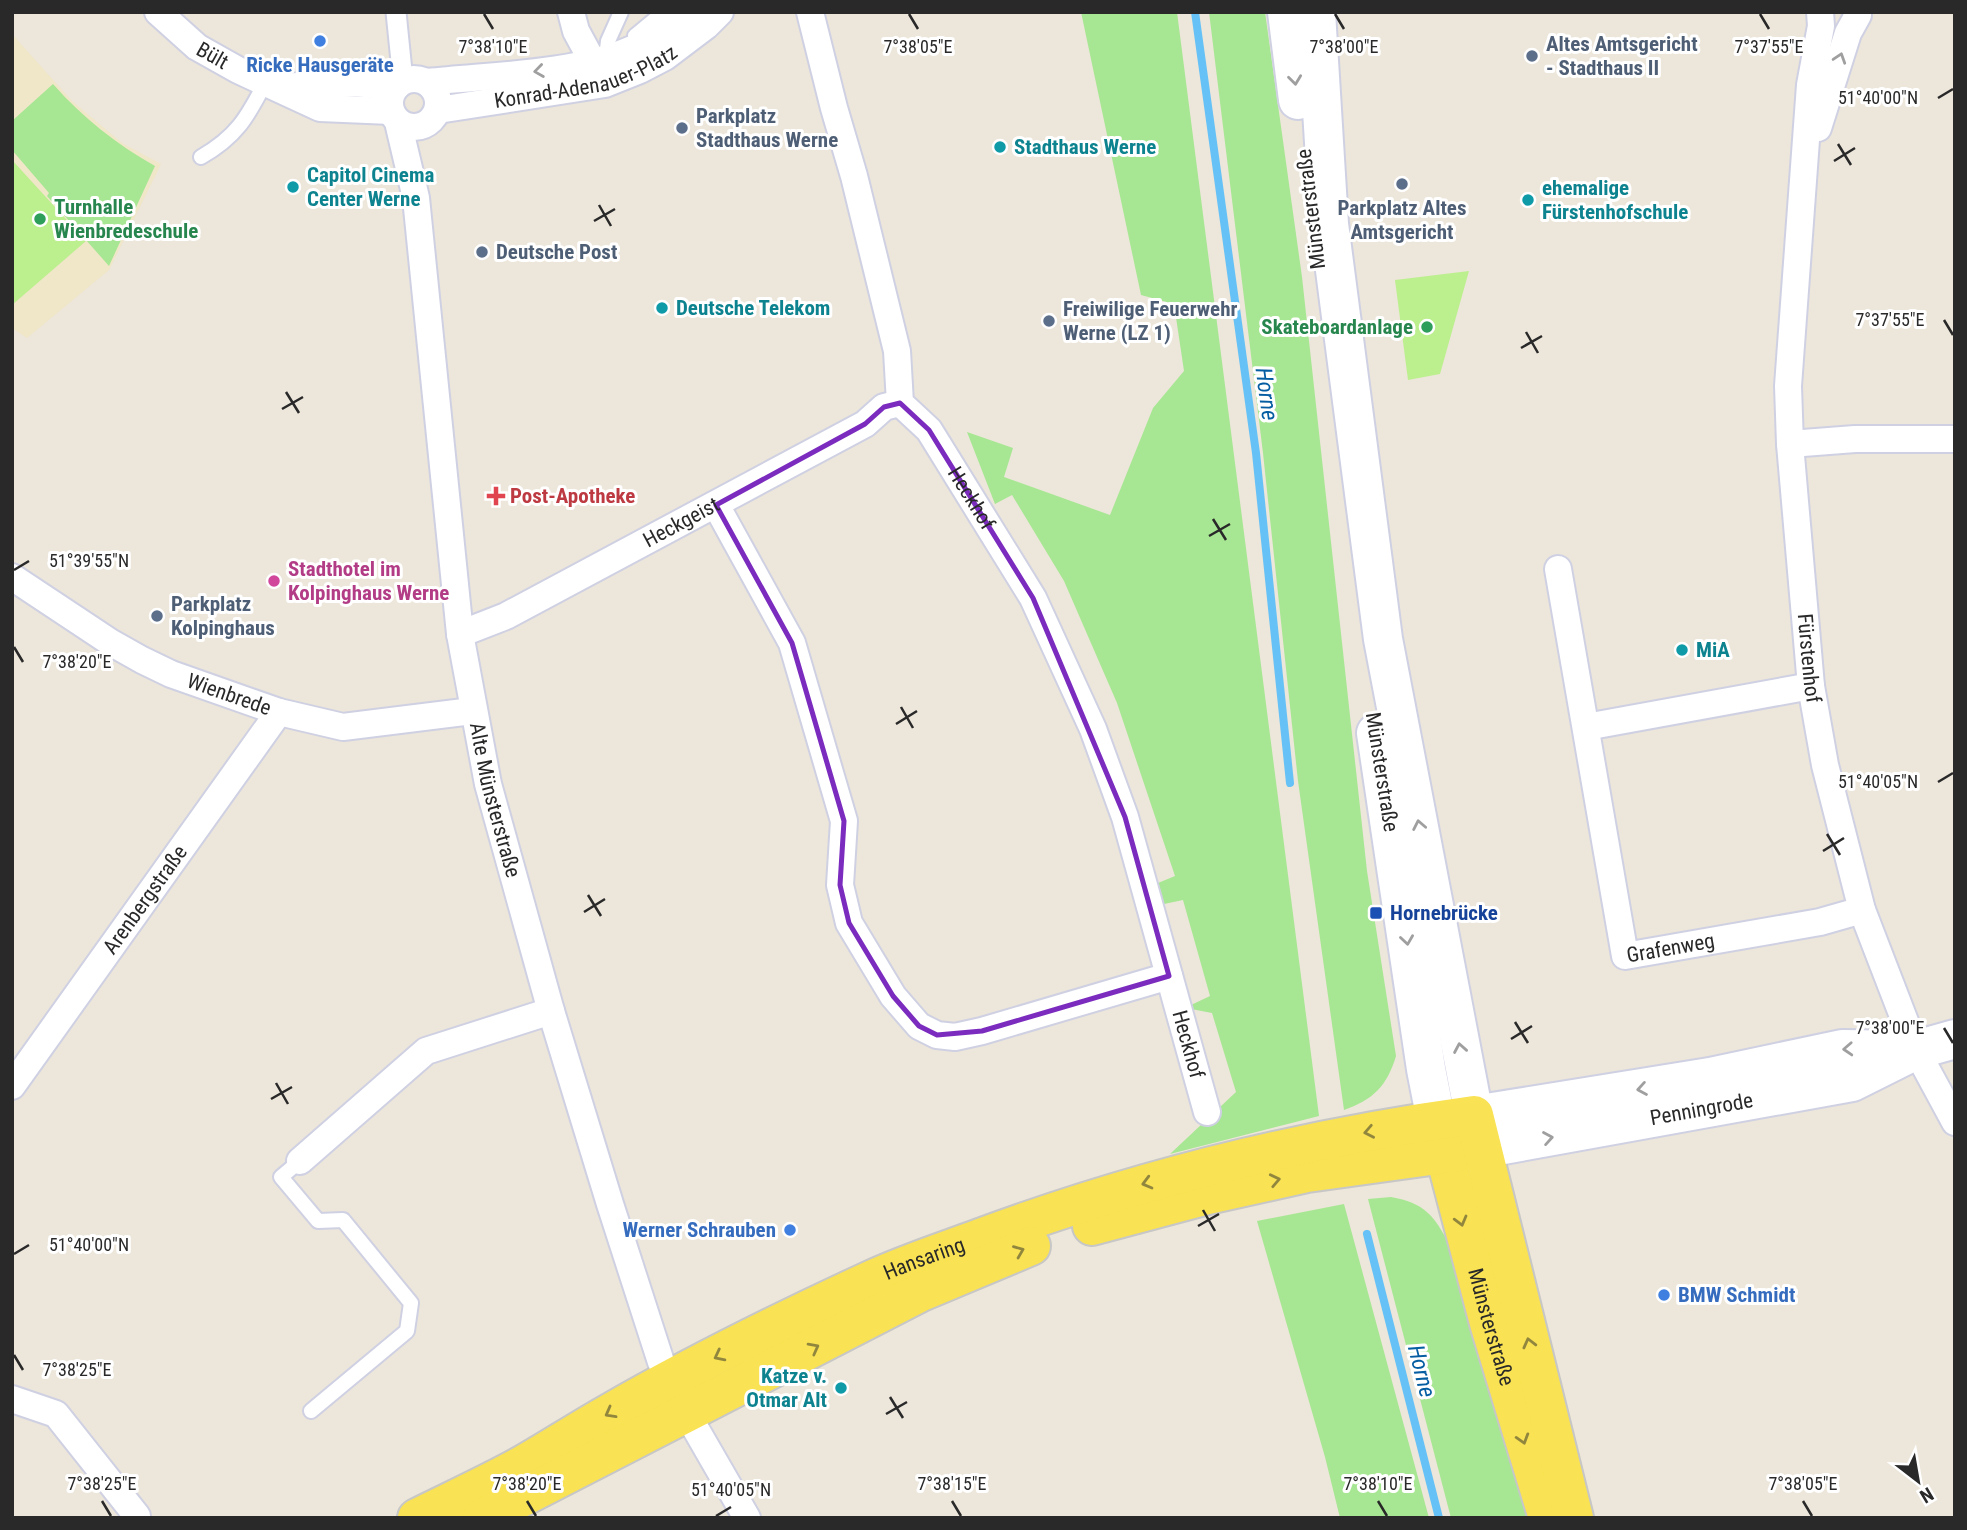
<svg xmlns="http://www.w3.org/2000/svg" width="1967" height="1530" font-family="'Roboto Condensed',sans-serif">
<rect width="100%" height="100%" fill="#ede6da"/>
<polygon fill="#f0e6c8" points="12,34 72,101 122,143 161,164 109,270 27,338 12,328"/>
<g fill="#a7e793">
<polygon points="1081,12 1177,12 1319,1116 1170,1154 1236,1092 1212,1013 1191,1009 1191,1005 1210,996 1183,900 1164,904 1158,883 1175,876 1117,703 1064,581 1012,495 995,504 967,432 1013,448 1004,477 1110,515 1153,408 1184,371 1174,304 1141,295"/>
<path d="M1209 12H1265L1302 277 1367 871 1396 1056C1387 1086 1373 1100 1344 1110L1298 781 1263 453Z"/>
<path d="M53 84C83 118 116 144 155 166L109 266 47 196 49 193 12 150V121Z"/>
<path d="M1391 1197C1424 1203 1434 1215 1449 1244L1529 1518H1451L1368 1199Z"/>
<polygon points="1344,1204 1429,1518 1340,1518 1325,1457 1257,1221"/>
</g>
<g fill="#bcef8e">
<polygon points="12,160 86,241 12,305"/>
<polygon points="1469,271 1440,374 1408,380 1395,280"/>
</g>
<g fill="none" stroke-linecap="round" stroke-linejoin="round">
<g stroke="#66c2f6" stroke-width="8">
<polyline points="1195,12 1256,453 1290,783"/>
<polyline points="1367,1234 1439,1518"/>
</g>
<defs>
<g id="service">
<polyline points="635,36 664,12"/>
<polyline points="606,59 608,41 621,12"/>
<path d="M201 157C236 137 247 118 265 83"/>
<polyline points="300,1161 281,1177 318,1221 343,1220 411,1303 407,1331 311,1411"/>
</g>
<polyline id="pedestrian" points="396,12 403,81"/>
<g id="minor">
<path id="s1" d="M158 12 197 47 238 70 320 108 391 111"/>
<polyline points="571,12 576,31 601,77"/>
<path id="s2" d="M810 12 834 108 854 176 897 351 900 403 929 430 1033 598 1093 729 1125 817 1207 1112"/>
<path id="s3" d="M1820 12 1821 26 1810 85 1788 386 1790 444 1811 686 1825 765 1862 910 1916 1050 1955 1122"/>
<circle cx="414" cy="103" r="24"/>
<path d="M428 82C491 75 572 75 630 50 652 41 670 26 689 12"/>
<polyline points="280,87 355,83 396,87"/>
<path id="s4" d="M438 110 605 84 640 70 665 57 706 26 720 12"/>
<path id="s5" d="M398 122 416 198 460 634 488 784 551 1011 610 1204 661 1362 694 1426 747 1518"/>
<polyline points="1818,128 1848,33 1858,15"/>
<polyline points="1790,444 1855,439 1955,439"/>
<polyline points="716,505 792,643 844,821 840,885 849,923 893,996 919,1026 937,1035 955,1037 982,1031 1169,976"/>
<path id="s6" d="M1558 569 1625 956 1820 922 1862 910"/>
<path id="s7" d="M12 577 110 642 142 660 171 674 279 712 343 727 472 711"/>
<path id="s8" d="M460 634 506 616 865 424 884 407 900 403"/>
<polyline points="1586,727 1811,686"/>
<path id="s9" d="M12 1086 279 712"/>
<polyline points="300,1161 426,1051 551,1011"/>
<polyline points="12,1399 56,1414 137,1516"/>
</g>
<g id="secondary">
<polyline points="1287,12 1298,100"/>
<polyline points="1316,12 1329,224 1383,639 1474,1115 1710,1077 1842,1049 1916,1050"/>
<polyline points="1376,733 1426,1069 1436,1120"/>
<path id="s10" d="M1481 1149 1852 1082 1916 1050 1955 1039"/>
</g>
<g id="primary">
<path id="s11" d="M1438 1129 1489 1323 1548 1518"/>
<polyline points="1092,1226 1208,1195 1307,1173 1481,1149"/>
<path id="s12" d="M417 1518C451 1501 486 1485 519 1467 549 1450 578 1431 608 1414 693 1365 784 1320 873 1279 908 1263 945 1251 980 1238 1139 1179 1306 1138 1474 1115L1574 1518"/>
<polyline points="482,1518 919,1293 1031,1246"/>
</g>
</defs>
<use href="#service" stroke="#cfd1e3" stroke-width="18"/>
<use href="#pedestrian" stroke="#cfd1e3" stroke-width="23"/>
<use href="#minor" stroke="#cfd1e3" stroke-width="30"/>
<use href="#secondary" stroke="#cfd1e3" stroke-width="42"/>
<use href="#primary" stroke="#c7c7c7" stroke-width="42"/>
<use href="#service" stroke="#fff" stroke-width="14"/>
<use href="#pedestrian" stroke="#fff" stroke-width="19"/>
<use href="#minor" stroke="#fff" stroke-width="26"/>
<use href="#secondary" stroke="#fff" stroke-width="38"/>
<use href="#primary" stroke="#f9e253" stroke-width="38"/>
</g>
<defs><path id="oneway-chevron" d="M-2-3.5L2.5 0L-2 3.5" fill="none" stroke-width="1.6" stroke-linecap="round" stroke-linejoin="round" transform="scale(1.75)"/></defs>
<g stroke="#9f9f9f">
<use href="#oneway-chevron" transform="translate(1840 58) rotate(-72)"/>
<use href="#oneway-chevron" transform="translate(539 71) rotate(172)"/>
<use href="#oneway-chevron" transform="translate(1295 80) rotate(83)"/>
<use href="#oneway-chevron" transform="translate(1419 825) rotate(-101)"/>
<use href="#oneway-chevron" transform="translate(1407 940) rotate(82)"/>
<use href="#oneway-chevron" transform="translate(1460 1048) rotate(-100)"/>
<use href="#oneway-chevron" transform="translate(1848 1049) rotate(177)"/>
<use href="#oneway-chevron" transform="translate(1642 1089) rotate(170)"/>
<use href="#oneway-chevron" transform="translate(1548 1138) rotate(-10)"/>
</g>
<g stroke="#91863e">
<use href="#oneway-chevron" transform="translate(1369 1132) rotate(169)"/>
<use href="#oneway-chevron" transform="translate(1275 1180) rotate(-12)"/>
<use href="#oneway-chevron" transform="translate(1147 1183) rotate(165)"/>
<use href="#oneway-chevron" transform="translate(1461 1221) rotate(75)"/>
<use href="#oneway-chevron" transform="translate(1019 1251) rotate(-22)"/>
<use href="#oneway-chevron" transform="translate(1529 1343) rotate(-104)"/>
<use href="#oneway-chevron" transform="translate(814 1348) rotate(-28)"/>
<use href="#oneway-chevron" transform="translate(719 1356) rotate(153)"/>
<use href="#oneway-chevron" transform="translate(610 1413) rotate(151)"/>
<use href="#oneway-chevron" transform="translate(1523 1439) rotate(73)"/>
</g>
<path fill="none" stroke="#7b2cbf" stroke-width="5" stroke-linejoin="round" d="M900 403 929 430 1033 598 1125 817 1169 976 982 1031 937 1035 919 1026 893 996 849 923 840 885 844 821 792 643 716 505 865 424 884 407Z"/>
<path fill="none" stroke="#292929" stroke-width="2.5" d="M484 14 493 29M909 14 918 29M1335 14 1344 29M1760 14 1769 29M1938 98 1953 89M1838 144 1851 165M1834 161 1855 148M599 205 611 226M594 221 615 209M1944 320 1953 335M1526 332 1538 353M1521 348 1542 336M286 392 299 413M282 409 303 397M1213 519 1226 540M1209 536 1230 524M14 570 29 561M14 647 23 662M901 707 913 728M896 724 917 711M1938 782 1953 773M1827 834 1840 855M1823 851 1844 838M588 895 601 916M584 912 605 899M1515 1022 1528 1043M1944 1028 1953 1043M1511 1039 1532 1026M276 1083 288 1104M271 1099 292 1087M1203 1210 1215 1231M1198 1226 1219 1214M14 1254 29 1245M14 1355 23 1370M890 1397 903 1418M886 1414 907 1402M102 1501 111 1516M527 1501 536 1516M952 1501 961 1516M1378 1501 1387 1516M1803 1501 1812 1516M716 1516 731 1507"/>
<g fill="#3f7fe0" stroke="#fff" stroke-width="2.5">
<circle cx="320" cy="41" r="7"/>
<circle cx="790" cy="1230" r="7"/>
<circle cx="1664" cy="1295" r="7"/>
</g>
<g fill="#5c6f8a" stroke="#fff" stroke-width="2.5">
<circle cx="1532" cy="56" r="7"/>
<circle cx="682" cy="128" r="7"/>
<circle cx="1402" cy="184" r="7"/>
<circle cx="482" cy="252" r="7"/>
<circle cx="1049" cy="321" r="7"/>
<circle cx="157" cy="616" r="7"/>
</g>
<g fill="#0f9aa8" stroke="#fff" stroke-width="2.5">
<circle cx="1000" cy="147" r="7"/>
<circle cx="293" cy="187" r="7"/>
<circle cx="1528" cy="200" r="7"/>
<circle cx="662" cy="308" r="7"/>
<circle cx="1682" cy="650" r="7"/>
<circle cx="841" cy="1388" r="7"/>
</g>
<g fill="#2e9e5b" stroke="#fff" stroke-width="2.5">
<circle cx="40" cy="219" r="7"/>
<circle cx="1427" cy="327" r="7"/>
</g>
<path fill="#e0444e" stroke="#fff" stroke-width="2.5" d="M492.5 485.5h7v7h7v7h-7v7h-7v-7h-7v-7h7z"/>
<circle fill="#d1479c" stroke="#fff" stroke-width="2.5" cx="274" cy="581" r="7"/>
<rect fill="#1a4fb4" stroke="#fff" stroke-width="2.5" x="1369" y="906" width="14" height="14" rx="3.5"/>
<g text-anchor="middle" stroke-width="6" stroke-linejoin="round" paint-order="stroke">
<g font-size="21" font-weight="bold" fill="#4e5e75" stroke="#fff" text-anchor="start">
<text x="1546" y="51">Altes Amtsgericht<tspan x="1546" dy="24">- Stadthaus II</tspan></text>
<text x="696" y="123">Parkplatz<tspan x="696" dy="24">Stadthaus Werne</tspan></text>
<text x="1402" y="215" text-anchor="middle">Parkplatz Altes<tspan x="1402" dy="24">Amtsgericht</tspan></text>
<text x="496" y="259">Deutsche Post</text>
<text x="1063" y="316">Freiwilige Feuerwehr<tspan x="1063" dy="24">Werne (LZ 1)</tspan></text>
<text x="171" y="611">Parkplatz<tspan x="171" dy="24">Kolpinghaus</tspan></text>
</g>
<g font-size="21" fill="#292929" stroke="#fff">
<text dy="7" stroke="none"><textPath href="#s1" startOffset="70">Bült</textPath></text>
<text dy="7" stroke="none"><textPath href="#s4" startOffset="152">Konrad-Adenauer-Platz</textPath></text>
<text transform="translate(1311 209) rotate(-97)" y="7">Münsterstraße</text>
<text dy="7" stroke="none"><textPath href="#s2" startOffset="522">Heckhof</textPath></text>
<text dy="7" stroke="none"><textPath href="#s8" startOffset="248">Heckgeist</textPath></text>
<text dy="7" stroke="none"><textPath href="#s3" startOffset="649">Fürstenhof</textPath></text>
<text dy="7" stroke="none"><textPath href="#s7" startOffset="248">Wienbrede</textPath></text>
<text transform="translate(1382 772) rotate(81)" y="7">Münsterstraße</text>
<text dy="7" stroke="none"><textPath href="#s5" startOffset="686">Alte Münsterstraße</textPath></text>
<text dy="7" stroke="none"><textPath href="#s9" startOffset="229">Arenbergstraße</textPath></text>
<text dy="7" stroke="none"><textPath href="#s6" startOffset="439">Grafenweg</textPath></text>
<text dy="7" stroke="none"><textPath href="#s2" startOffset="1113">Heckhof</textPath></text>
<text dy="7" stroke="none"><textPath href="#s10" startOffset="224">Penningrode</textPath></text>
<text dy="7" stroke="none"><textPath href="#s12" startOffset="570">Hansaring</textPath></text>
<text dy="7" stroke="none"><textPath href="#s11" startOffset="205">Münsterstraße</textPath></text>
</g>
<g font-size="21" font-weight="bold" fill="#366cbe" stroke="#fff">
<text x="320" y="72">Ricke Hausgeräte</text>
<text x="776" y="1237" text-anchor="end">Werner Schrauben</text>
<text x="1678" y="1302" text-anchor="start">BMW Schmidt</text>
</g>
<g font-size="21" font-weight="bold" fill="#0d838f" stroke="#fff" text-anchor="start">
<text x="1014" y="154">Stadthaus Werne</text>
<text x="307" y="182">Capitol Cinema<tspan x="307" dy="24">Center Werne</tspan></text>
<text x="1542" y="195">ehemalige<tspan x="1542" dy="24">Fürstenhofschule</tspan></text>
<text x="676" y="315">Deutsche Telekom</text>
<text x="1696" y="657">MiA</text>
<text x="827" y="1383" text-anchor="end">Katze v.<tspan x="827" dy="24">Otmar Alt</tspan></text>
</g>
<g font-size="21" font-weight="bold" fill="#27864d" stroke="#fff" text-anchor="start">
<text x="54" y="214">Turnhalle<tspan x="54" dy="24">Wienbredeschule</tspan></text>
<text x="1413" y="334" text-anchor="end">Skateboardanlage</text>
</g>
<g font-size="21" font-weight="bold" fill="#be3a42" stroke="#fff" text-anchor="start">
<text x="510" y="503">Post-Apotheke</text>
</g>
<g font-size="21" font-weight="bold" fill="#b23c85" stroke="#fff" text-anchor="start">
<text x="288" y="576">Stadthotel im<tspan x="288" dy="24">Kolpinghaus Werne</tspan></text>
</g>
<g font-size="21" font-weight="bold" fill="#164399" stroke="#fff" text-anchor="start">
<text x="1390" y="920">Hornebrücke</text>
</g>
<g font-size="23" font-style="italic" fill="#055da2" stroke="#fff">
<text transform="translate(1267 394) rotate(82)" y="8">Horne</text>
<text transform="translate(1422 1371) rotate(76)" y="8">Horne</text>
</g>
</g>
<g font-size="18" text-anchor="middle" fill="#292929" stroke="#fff" stroke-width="6" stroke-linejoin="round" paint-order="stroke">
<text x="493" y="53">7°38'10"E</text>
<text x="918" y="53">7°38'05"E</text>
<text x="1344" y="53">7°38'00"E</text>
<text x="1769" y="53">7°37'55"E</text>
<text x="1878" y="104">51°40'00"N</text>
<text x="1890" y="326">7°37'55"E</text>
<text x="89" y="567">51°39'55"N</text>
<text x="77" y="668">7°38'20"E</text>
<text x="1878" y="788">51°40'05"N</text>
<text x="1890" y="1034">7°38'00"E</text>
<text x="89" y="1251">51°40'00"N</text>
<text x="77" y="1376">7°38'25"E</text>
<text x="102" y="1490">7°38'25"E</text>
<text x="527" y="1490">7°38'20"E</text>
<text x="952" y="1490">7°38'15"E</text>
<text x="1378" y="1490">7°38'10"E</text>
<text x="1803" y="1490">7°38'05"E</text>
<text x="731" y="1496">51°40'05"N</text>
</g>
<rect width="1967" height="1530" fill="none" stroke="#292929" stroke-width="28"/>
<g transform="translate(1918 1481) rotate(149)" stroke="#ffffff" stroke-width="5" paint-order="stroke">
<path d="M0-5L12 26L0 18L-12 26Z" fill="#292929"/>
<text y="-10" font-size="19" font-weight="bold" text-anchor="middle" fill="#292929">N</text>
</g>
</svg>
